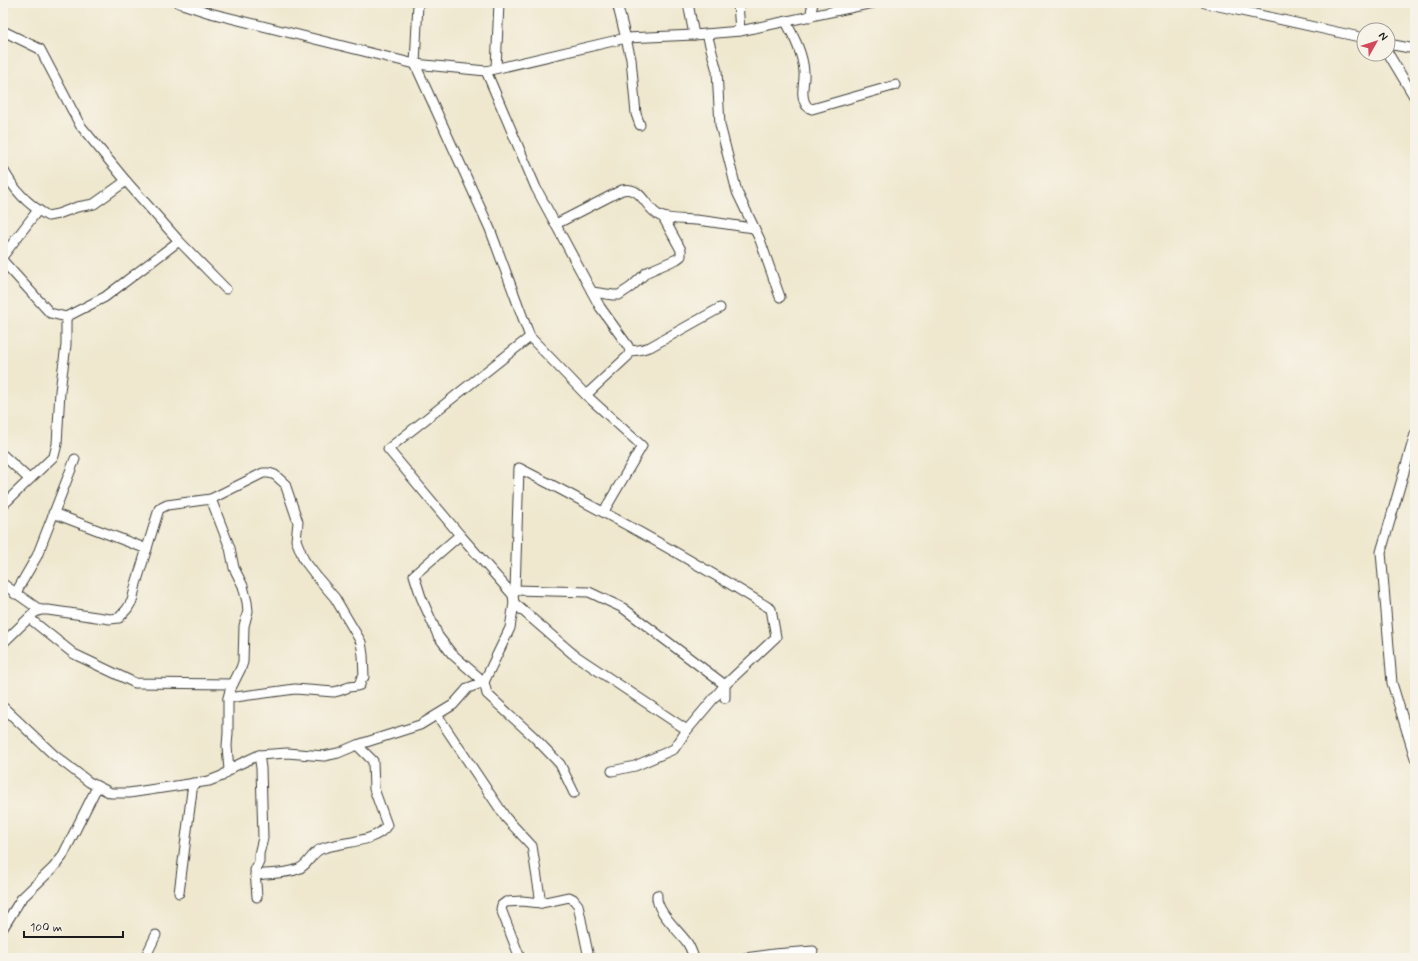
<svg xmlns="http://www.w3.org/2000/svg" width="1418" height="961" font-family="Mynerve,sans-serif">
<rect width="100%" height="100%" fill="#f7f3e8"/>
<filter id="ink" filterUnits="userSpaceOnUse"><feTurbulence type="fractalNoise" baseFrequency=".025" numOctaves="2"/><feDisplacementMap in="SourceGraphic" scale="8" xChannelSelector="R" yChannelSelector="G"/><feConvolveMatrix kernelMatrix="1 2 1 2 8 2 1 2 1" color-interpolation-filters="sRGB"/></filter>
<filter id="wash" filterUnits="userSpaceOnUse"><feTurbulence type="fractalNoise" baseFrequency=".012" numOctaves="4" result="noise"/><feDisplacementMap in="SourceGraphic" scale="16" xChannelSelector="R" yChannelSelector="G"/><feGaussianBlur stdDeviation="0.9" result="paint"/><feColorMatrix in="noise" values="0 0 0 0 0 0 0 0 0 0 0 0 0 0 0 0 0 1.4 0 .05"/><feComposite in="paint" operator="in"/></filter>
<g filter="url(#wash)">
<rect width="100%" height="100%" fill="#efe8cf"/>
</g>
<g filter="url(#ink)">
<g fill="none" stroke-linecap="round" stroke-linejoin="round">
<defs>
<g id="minor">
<polyline points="179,3 210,13 415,64 486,71 626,38 694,35 740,31 873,3"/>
<polyline points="418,3 415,64 490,229 530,337 586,395"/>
<polyline points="617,3 631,59 636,114 640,125"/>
<polyline points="688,3 694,35"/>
<polyline points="738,3 740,31"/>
<polyline points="1205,3 1364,38"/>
<polyline points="810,17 813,3"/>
<path d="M786 22C794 37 803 54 804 72 805 82 800 94 805 103 806 106 809 108 812 109L896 85"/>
<polyline points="3,31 40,49 80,125 126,181 179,241 226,289"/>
<polyline points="707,34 717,71 720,125 737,192 760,240 780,297"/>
<polyline points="1388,44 1415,49"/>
<polyline points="1388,53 1415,98"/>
<polyline points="496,68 499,3"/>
<polyline points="486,71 536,188 600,307 628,346 630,351 628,356 586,395 642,446 604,511"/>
<path d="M3 169C14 190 27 204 48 216L58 214 77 207 94 204 126 181"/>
<path d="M556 224 622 190C643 186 644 208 660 216 670 220 685 219 696 220 716 222 735 226 754 228"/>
<polyline points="3,256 38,210"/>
<polyline points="3,261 50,313 66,317 105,297 179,241"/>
<polyline points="592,292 613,295 619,295 631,287 647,272 677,259 681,256 681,250 663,217"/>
<polyline points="630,351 639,350 650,347 720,308"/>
<polyline points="1415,434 1381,552 1392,683 1415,758"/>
<polyline points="3,455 29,479"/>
<polyline points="211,499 230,548 234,568 243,586 247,602 248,611 244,626 243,662 241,668 230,690 228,698 228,733 227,746 229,770"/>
<polyline points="3,505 54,456 57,444 60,391 66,345 66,317"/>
<polyline points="53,513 147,549"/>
<polyline points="460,535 414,575 421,597 436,631 438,636 452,654 484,682 487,694 533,736 560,764 574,793"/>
<polyline points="3,584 40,610"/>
<polyline points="515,590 589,592 623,608 725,685 725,698"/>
<polyline points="15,594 37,556 75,459"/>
<polyline points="513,595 460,535 388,449 530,337"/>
<polyline points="514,603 573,654 687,730"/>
<polyline points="29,618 74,654 135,683 233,684"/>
<path d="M3 643 34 613 40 610H48L110 619 119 618 127 609 132 601 136 584 159 509 167 505 211 499 263 473H269L275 475 285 484 298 522 296 540 304 560 317 577 335 598 361 642 363 655 364 677 361 679 360 685C356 687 353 686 349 687 344 689 340 691 334 692L295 689 228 698"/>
<path d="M3 707 54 755 89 782 111 793H129L209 781 222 776 233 767 259 755 287 753 324 756 338 753 357 745 420 725 453 705 468 688 484 682 510 628 514 603 513 595 515 590 519 468C605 512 689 558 771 609L776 637 725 685 687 730 674 749 635 766 612 771"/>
<polyline points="437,715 506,818 532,846 541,903"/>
<path d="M255 875C268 873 287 874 298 869 308 866 311 853 321 849 339 841 376 844 387 825L374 789 373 761 357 745"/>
<polyline points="179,893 193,783"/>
<path d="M657 895C655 910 677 929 686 941 690 946 692 952 694 958"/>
<polyline points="257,897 255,870 259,862 259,854 263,838 261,768 259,755"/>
<polyline points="3,928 21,899 53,868 62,857 97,787"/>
<polyline points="145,958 156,935"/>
<polyline points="520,958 501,909 502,905 506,902 522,901 541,903 569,897 573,899 578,905 589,958"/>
<polyline points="745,958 774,954 813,951"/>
</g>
</defs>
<use href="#minor" stroke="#3c3b37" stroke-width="11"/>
<use href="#minor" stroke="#fff" stroke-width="9"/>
</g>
</g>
<rect width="1418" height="961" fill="none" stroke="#f7f3e8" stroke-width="16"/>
<g transform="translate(1376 42) rotate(51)"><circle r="19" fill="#f7f3e8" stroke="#9f9d96"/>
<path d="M0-3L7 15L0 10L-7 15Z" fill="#d1495b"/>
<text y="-6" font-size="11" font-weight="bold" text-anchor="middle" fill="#1c1c1c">N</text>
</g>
<path d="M24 931v6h99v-6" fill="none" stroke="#1c1c1c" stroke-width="2"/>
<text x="30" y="931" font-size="12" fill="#1c1c1c" stroke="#f7f3e8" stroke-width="3" paint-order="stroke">100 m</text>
</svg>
